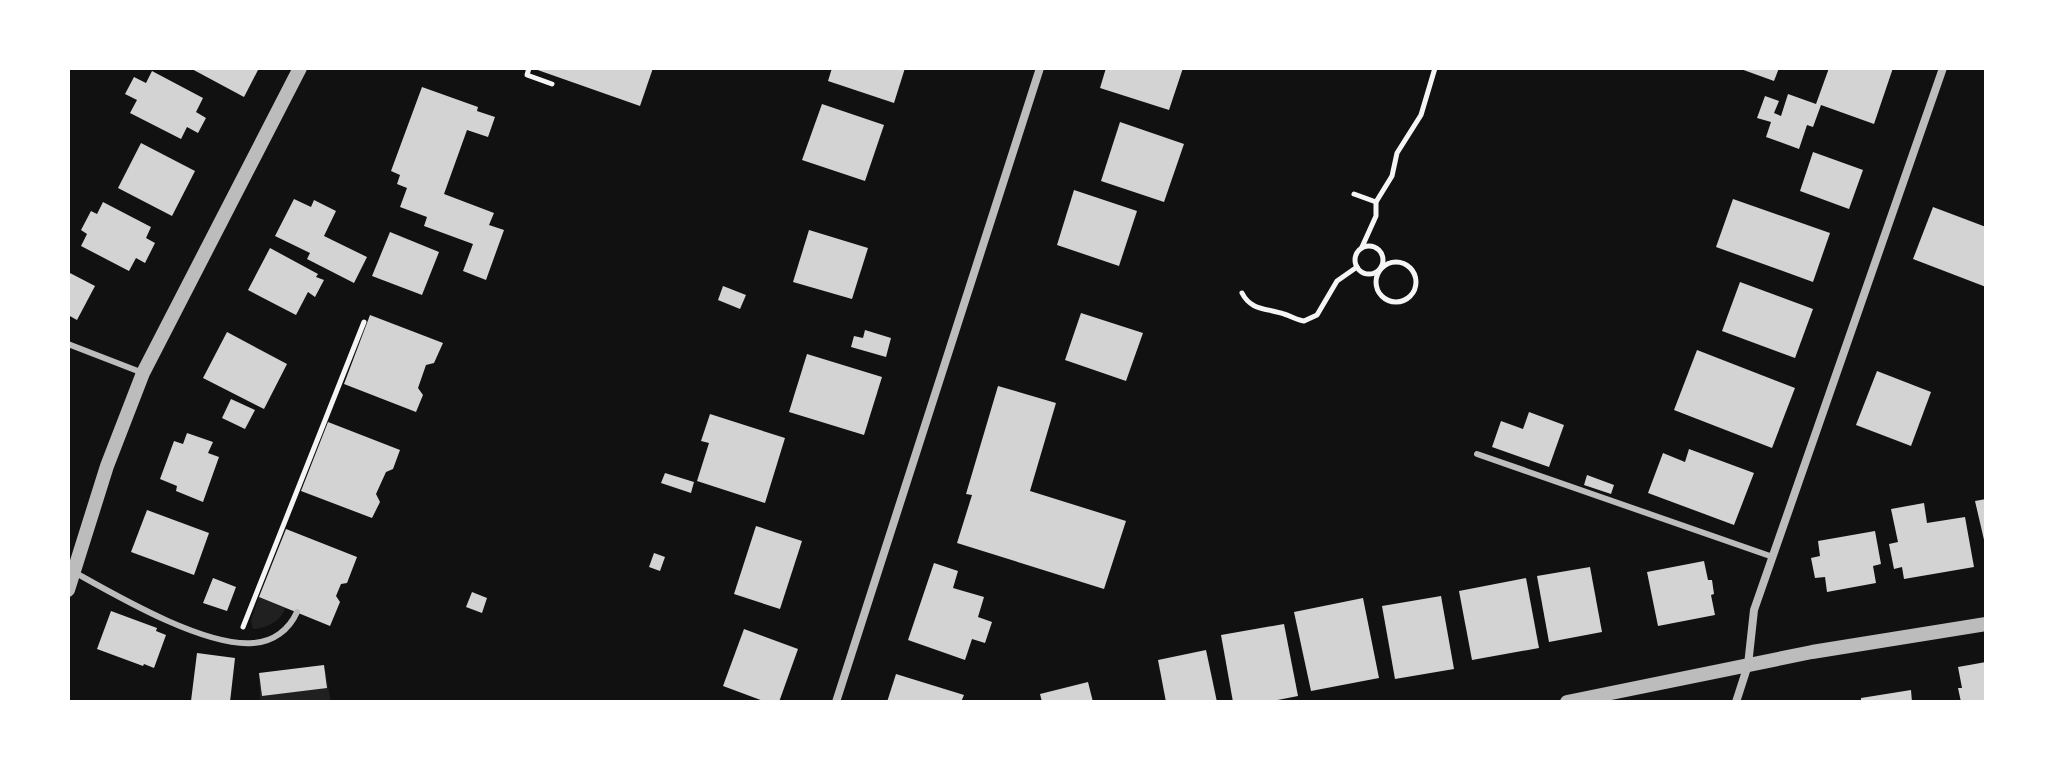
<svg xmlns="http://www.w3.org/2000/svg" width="2054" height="770" font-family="'Source Sans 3',sans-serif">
<rect width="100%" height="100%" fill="#111"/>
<g fill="#202020">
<path d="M259 597 285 608C281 622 266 628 253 629L251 620Z"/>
<polygon points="324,665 331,702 260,702 259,676 262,696 327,687"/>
</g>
<g fill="#d3d3d3">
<polygon points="190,68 259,68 244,97"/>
<polygon points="532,68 653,68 640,106"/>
<polygon points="832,68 905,68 894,103 828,81"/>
<polygon points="1106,68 1183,68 1169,110 1100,88"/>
<polygon points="1738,68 1779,68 1774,81"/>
<polygon points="1829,68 1893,68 1874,124 1821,105 1813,127 1807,125 1799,149 1766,137 1771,122 1757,118 1765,96 1779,101 1774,113 1781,116 1788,94 1816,104"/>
<polygon points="152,71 203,98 196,112 206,118 198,133 187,127 181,139 130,113 137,100 125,94 134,77 146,83"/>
<polygon points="422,87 478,107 477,111 495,117 488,137 467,130 444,194 494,213 489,225 504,230 486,280 463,271 473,244 424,226 427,217 400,207 407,188 397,184 400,175 391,171"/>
<polygon points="822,104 884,125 865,181 802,160"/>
<polygon points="1120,122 1184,144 1164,202 1101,181"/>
<polygon points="141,143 195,171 172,216 118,188"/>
<polygon points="1813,152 1863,170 1849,209 1800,191"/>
<polygon points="1074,190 1137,211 1119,266 1057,245"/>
<polygon points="294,199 311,207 314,200 336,211 324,236 367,257 354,283 307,259 310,253 275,236"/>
<polygon points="1733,199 1830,233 1813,282 1716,247"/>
<polygon points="103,202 151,227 146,238 155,243 145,263 136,258 129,271 81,246 87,234 81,230 91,211 97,214"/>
<polygon points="1933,207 1986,227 1986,287 1913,259"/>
<polygon points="809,230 868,248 852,299 793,282"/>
<polygon points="390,232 439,252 422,295 372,276"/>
<polygon points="270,248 318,274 316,277 324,280 315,297 308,292 296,315 248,290"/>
<polygon points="68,272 95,286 77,320 68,315"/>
<polygon points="1740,282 1813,309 1795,358 1722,331"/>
<polygon points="723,286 746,295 740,309 718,300"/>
<polygon points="1081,313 1143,333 1126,381 1065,360"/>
<polygon points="370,315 443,343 434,363 426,365 418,388 423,395 416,412 344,384"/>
<polygon points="865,330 891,338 886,357 851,347 854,336 863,338"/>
<polygon points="227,332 287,364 264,409 203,378"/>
<polygon points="1697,350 1795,388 1772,448 1674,410"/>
<polygon points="807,354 882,377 864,435 789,412"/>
<polygon points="1877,371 1931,392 1911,446 1856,425"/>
<polygon points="998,386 1056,403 1030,491 1126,521 1104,589 957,543 972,495 966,494"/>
<polygon points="231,399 255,410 245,429 222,418"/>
<polygon points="1529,412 1564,425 1549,467 1492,447 1501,421 1523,429"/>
<polygon points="710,414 785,438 765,503 697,481 709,443 701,441"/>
<polygon points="328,422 400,450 393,469 386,472 376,494 380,502 372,518 301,491"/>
<polygon points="187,433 213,442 208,453 219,457 203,502 176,491 177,486 160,479 174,441 183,444"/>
<polygon points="1689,449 1754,473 1734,525 1648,493 1663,453 1685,462"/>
<polygon points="665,473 694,482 691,493 661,483"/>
<polygon points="1587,475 1614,485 1611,494 1584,485"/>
<polygon points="1986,499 1986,544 1985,544 1975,501"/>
<polygon points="1924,503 1927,523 1965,517 1974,567 1904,579 1902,567 1894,569 1889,544 1898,542 1891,509"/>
<polygon points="147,510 209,533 194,575 131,552"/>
<polygon points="756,526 802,541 780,609 734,594"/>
<polygon points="286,529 357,557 347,583 341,584 336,596 340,602 330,626 259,597"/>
<polygon points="1875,531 1881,564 1873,566 1876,583 1827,592 1825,577 1815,578 1811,558 1820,556 1818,541"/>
<polygon points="654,553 665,557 660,571 649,567"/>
<polygon points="1704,561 1708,580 1712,580 1714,594 1711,595 1715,615 1658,626 1647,572"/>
<polygon points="934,563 958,571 953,588 984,597 978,617 992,622 985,643 972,639 965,660 908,640"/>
<polygon points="1590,567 1602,632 1549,642 1537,576"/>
<polygon points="213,578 236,587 227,611 203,603"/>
<polygon points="1526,578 1539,648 1472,660 1459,591"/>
<polygon points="472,592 487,598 482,613 466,607"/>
<polygon points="1441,596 1454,669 1395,679 1382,606"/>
<polygon points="1363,598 1379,678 1311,691 1294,612"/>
<polygon points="111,611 157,628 156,631 166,635 154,668 144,664 143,666 97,649"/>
<polygon points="1284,624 1298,696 1267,702 1233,702 1221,635"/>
<polygon points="744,629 798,649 779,702 766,702 723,686"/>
<polygon points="1206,650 1217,702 1166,702 1158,660"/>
<polygon points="197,653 235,658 230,702 191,701"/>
<polygon points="1986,662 1986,702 1961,702 1958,688 1962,688 1958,667"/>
<polygon points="324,665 327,688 262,696 259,673"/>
<polygon points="896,674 964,695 961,702 887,702"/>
<polygon points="1088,682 1093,702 1042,702 1040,694"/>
<polygon points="1911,690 1912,702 1861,702 1861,698"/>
</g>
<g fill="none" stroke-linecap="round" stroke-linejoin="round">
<g stroke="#f5f5f5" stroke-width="5">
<polyline points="529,68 527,75 552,84"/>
<polyline points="1354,194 1376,202"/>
<circle cx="1369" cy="260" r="14"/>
<polyline points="1362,247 1376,216 1376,202 1392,176 1397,153 1421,115 1435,68"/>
<circle cx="1396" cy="282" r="20"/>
<path d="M1242 293C1251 311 1267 308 1284 314 1291 316 1296 320 1304 321L1317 315 1337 281 1357 267"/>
<polyline points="243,627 364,322"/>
</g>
<g stroke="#bcbcbc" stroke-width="6">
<polyline points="68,344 143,373"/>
<polyline points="1477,454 1773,557"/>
<path d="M74 572C117 596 204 647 253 643 273 642 289 630 297 612"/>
</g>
<g stroke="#bcbcbc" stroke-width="8">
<polyline points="836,702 1040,68"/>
<polyline points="1736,702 1748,665 1754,610 1943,68"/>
</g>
<g stroke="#bcbcbc" stroke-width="14">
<polyline points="68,590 107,466 143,373 300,68"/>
<polyline points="1567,702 1812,652 1986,624"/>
</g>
</g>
<rect width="2054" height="770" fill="none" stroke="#ffffff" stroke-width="140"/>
</svg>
